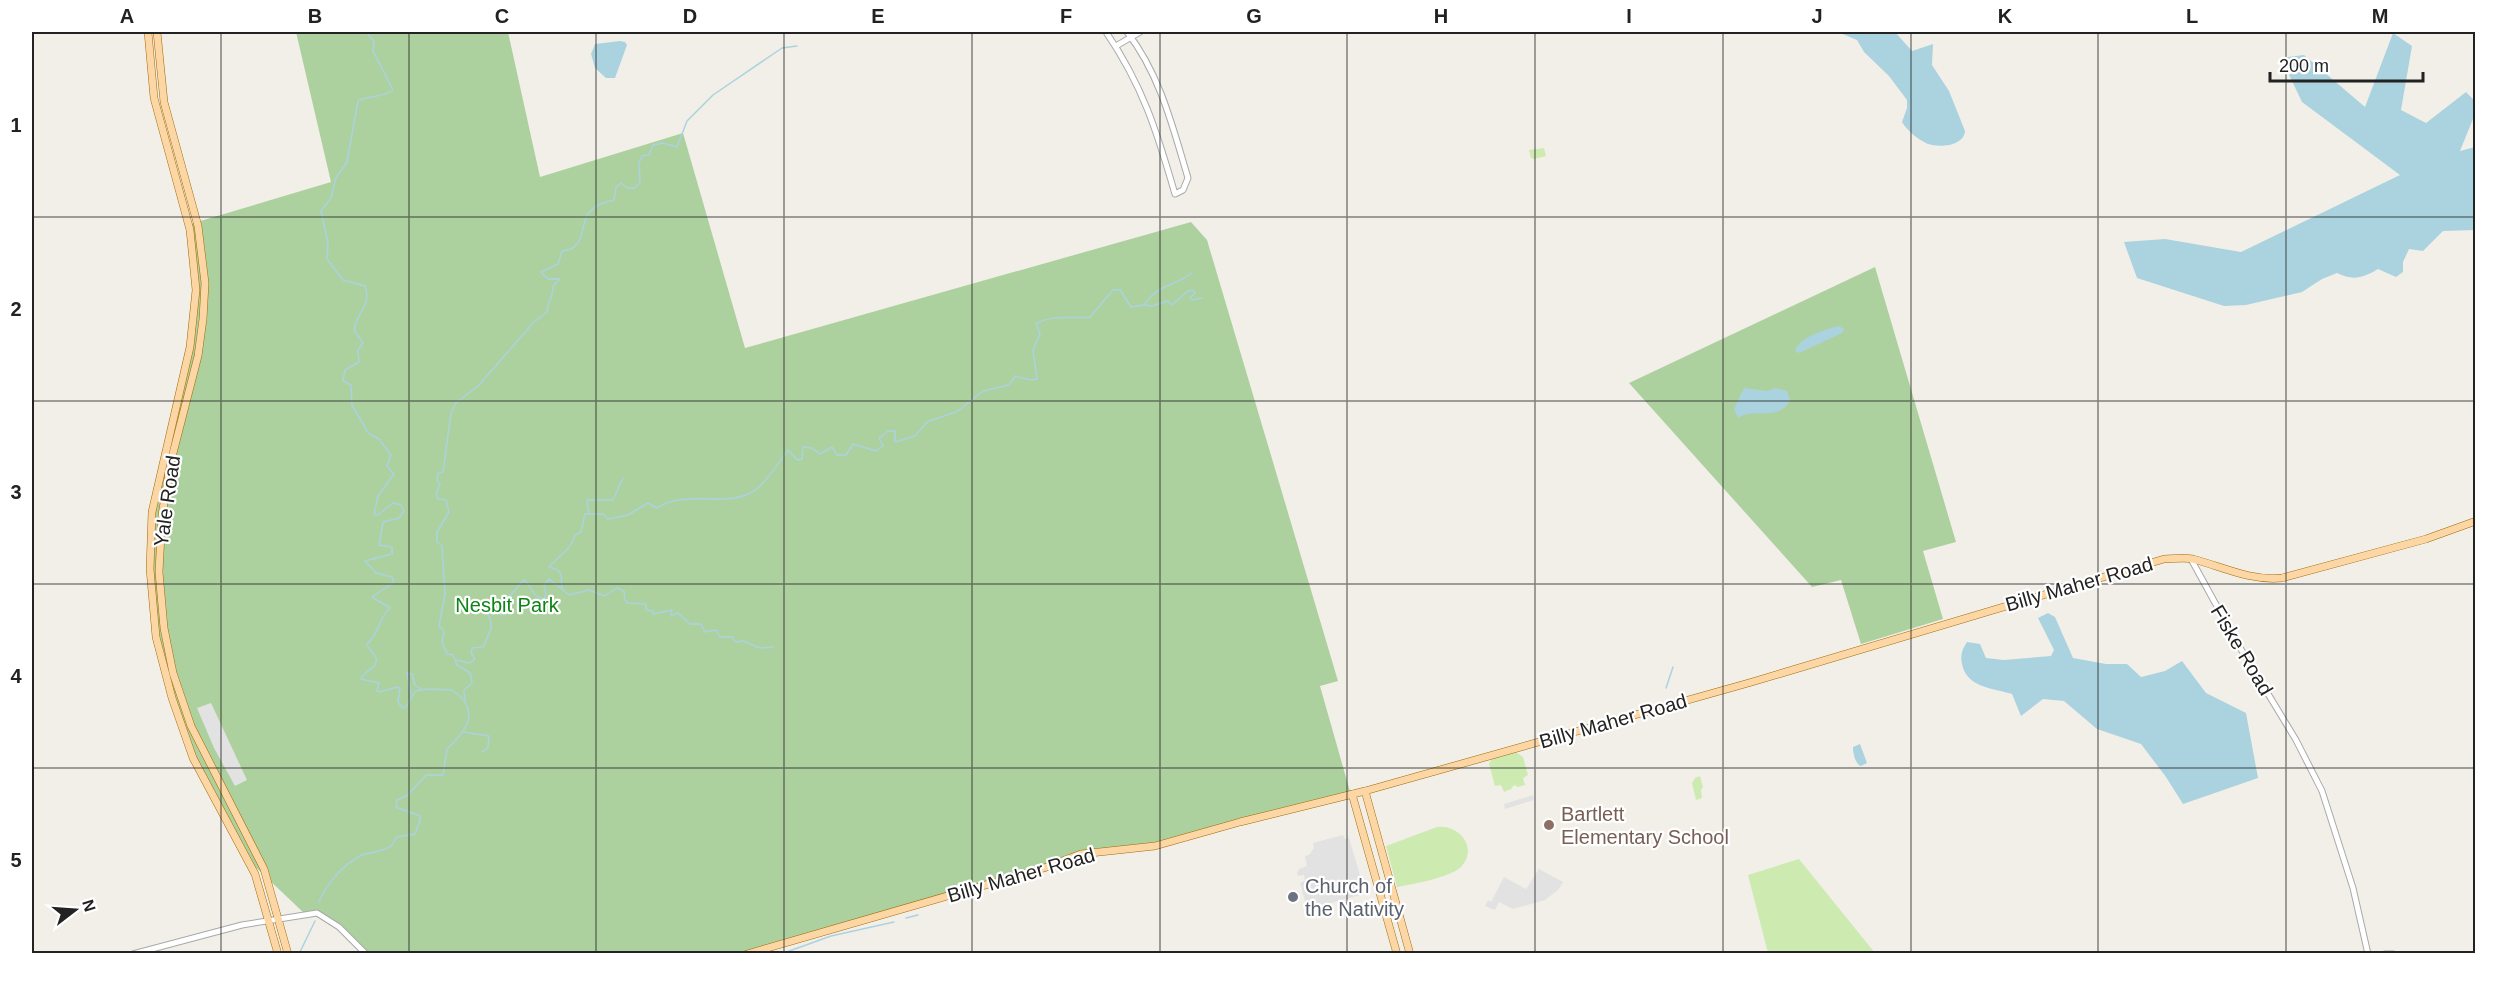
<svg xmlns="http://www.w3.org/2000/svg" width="2507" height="985" font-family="Helvetica,sans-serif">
<rect width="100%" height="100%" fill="#f2efe9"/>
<g fill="#cdebb0">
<polygon points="1544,148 1546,156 1534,159 1531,158 1529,150"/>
<polygon points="1516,752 1523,757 1528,775 1523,778 1525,785 1518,787 1514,785 1511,789 1504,792 1501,785 1495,786 1489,764 1492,758"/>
<polygon points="1700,776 1703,787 1701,790 1702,798 1696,800 1692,783 1695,778"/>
<path d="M1437 827C1459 824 1479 848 1461 867 1449 878 1413 884 1397 887L1386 846Z"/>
<polygon points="1799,859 1875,953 1768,953 1748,875"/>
</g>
<g fill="#add19e">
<path d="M296 32H508L540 177 683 133 745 348 1191 222 1207 240 1338 681 1320 686 1351 795 1148 847 1086 853 961 896 742 953H365C348 939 330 916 306 915L245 857 200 771 170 702 157 652 151 516 191 337 194 298 187 225 331 182Z"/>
<polygon points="1875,267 1956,542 1923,551 1943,619 1861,644 1841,580 1812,587 1629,383"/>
</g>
<g fill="#e2e2e2">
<polygon points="211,703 247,780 235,786 214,748 197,708"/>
<polygon points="1533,795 1534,800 1505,809 1504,804"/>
<polygon points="1343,835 1345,839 1349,838 1362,882 1357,883 1360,895 1312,908 1311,903 1306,905 1300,883 1305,881 1304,875 1298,876 1297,873 1299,869 1307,866 1305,856 1309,855 1314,848 1313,843"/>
<polygon points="1539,869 1563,882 1558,890 1545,900 1513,909 1499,902 1495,910 1485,906 1488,900 1491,902 1504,877 1526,889"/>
</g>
<g fill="#aad3df">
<path d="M1838 32H1895L1912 51 1933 44 1932 65 1949 91 1965 131C1964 147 1935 149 1924 142 1916 138 1906 129 1902 122L1907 108V100L1889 76 1864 52 1857 40Z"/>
<path d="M2393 33 2412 46 2401 110 2426 123 2466 92 2475 101V114L2460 151 2475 147V230L2443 231 2423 251 2409 249 2403 262V272L2396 277 2378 269C2363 278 2353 281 2337 273L2322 279 2302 292 2246 305 2224 306 2137 278 2124 242 2165 239 2241 252 2400 175 2302 102 2281 58 2304 55 2365 107Z"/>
<polygon points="620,41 625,42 627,45 615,78 606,78 595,68 591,54 595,44"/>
<path d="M1839 326 1844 329 1842 333 1799 353 1795 351C1799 337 1826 329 1839 326Z"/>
<path d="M1744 388 1767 391 1776 388 1787 391 1790 400C1780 422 1753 407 1738 418L1734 409Z"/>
<path d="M2048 613 2055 617 2073 658 2106 664H2127L2141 677 2165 671 2182 661 2206 693 2246 713 2258 778 2183 804 2166 777 2141 744 2097 729 2064 701 2043 699 2021 716 2012 694C1993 688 1967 688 1962 664 1960 656 1962 649 1967 642L1980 644 1986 658 2004 660 2051 656 2054 650 2038 618Z"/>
<path d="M1860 744 1867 763 1861 766C1855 764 1853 753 1853 747Z"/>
</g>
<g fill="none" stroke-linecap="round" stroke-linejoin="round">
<g stroke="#aad3df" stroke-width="1.5">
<polyline points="1144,305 1152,306 1168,301 1172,305 1188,291 1193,290 1195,293 1190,298 1192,300 1202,298"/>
<polyline points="589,514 587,500 613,500 623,478"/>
<polyline points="562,589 569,595 589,590 605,596 617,588 624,591 625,600 628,603 646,604 646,610 653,611 653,614 672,610 671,616 678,613 690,624 701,624 705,632 716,630 720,637 732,637 736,642 743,641 760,648 773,647"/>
<path d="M456 660 470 663 475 659 471 653 472 648 483 647 491 629V622L487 612 492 609 501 615 506 612V600L524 580C533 586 531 597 544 599L546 594 544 586 549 579 562 589 561 575 558 570 549 567C559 555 571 551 575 535L581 532 585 514H603L608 519 628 515 648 503 657 508C686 489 723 508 752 492 764 486 780 461 788 450L797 460 802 459 803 447 812 448 820 454 832 447 837 455H846L853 444 876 451 883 446 879 438 888 431H895V442L915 436 927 422 958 411 983 391 1009 385 1015 376 1031 380 1037 379 1033 350 1040 334 1036 324C1052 314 1073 319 1090 317L1113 290H1120L1131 307 1144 305C1158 284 1175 286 1192 273"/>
<polyline points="1666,688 1673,667"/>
<polyline points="411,694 407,673 412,674 415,685 421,689"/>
<path d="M465 702 464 690 472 683 470 673 457 665 453 655 447 654 442 642 444 631 439 626 445 594 442 546 437 542V532L449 512 446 500 438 499 436 494 440 484 437 481 438 473 443 472 451 413 456 403 478 386 533 323 547 312C547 302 554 297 553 286L560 279H548L541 272 558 264 562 251C565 250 568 250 571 249 592 237 571 208 614 200L616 187 621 183 627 188H634L640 183 639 163 642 156 649 155 653 145 663 143 677 147 687 121 713 95 782 48 797 46"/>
<polyline points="464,732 489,736 488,748 482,752"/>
<path d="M319 902C326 884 343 865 360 856 369 851 384 853 392 845 394 842 395 839 397 837L415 834 420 821V816L396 807 397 800 408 795 426 775H443L447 749C467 730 482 710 452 690L427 689 415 691 406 707 402 708 398 702 400 688 397 687 380 692 377 691 379 683 361 679C363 671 379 668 376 658 374 653 368 649 367 644 379 634 378 619 390 608L372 597 394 582 392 577 376 573 365 561 392 554V547L379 545 383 522 399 518 404 511 401 505 393 503 378 515 374 514 378 496 394 474 387 466 391 455 379 439 369 434 352 405 351 385 343 381 345 370 359 362 358 350 363 343 354 330C357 312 372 305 365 286L343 280 327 259 328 243 321 211 331 198 336 178 347 162 358 101C370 95 381 98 393 90L373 51 374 41 366 32"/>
<polyline points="906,918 918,915"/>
<polyline points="299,954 315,921"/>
<polyline points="781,954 831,936 894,922"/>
</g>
<defs>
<g id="minor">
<path d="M1106 32C1143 86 1157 132 1175 194L1183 190 1188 178C1173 128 1160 74 1127 32"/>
<polyline points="1116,46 1140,32"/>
<polyline points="2191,559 2236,641 2296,740 2322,791 2353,888 2368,954"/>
<polyline points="133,954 242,925 317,913 339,927 366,954"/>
<polyline points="2385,954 2393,954"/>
</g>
<g id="major">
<polyline points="148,32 154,98 190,230 196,290 190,347 152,512 150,569 156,637 172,698 193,758 255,874 278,954"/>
<polyline points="157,32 164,102 198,226 205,283 203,319 198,356 171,461 162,515 159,572 164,628 173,673 191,726 264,869 288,954"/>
<polyline points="1365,791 1410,954"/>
<polyline points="1352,794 1397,954"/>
<path d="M747 954 1044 868 1081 854 1155 846 1240 822 1365 791 1752 682 2164 559C2174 559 2184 557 2193 559 2223 567 2250 581 2282 578L2426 539 2476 521"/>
</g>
</defs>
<use href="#minor" stroke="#a9a9a9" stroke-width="7"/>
<use href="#major" stroke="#a06b00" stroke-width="8"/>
<use href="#minor" stroke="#fff" stroke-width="5"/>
<use href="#major" stroke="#fcd6a4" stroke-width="7"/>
</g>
<path fill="none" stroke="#222" stroke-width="1.5" stroke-opacity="0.55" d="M221 32V954M409 32V954M596 32V954M784 32V954M972 32V954M1160 32V954M1347 32V954M1535 32V954M1723 32V954M1911 32V954M2098 32V954M2286 32V954M32 217H2476M32 401H2476M32 584H2476M32 768H2476"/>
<circle fill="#8d6e63" stroke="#fff" stroke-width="2" cx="1549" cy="825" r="6"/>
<circle fill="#6b7280" stroke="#fff" stroke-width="2" cx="1293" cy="897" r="6"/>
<g text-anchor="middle" stroke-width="4.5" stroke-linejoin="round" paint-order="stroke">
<g font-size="20" fill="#222" stroke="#fff">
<text transform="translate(167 501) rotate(-82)" y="7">Yale Road</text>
<text transform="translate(2079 584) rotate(-16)" y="7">Billy Maher Road</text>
<text transform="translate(2242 650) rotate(59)" y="7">Fiske Road</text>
<text transform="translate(1613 721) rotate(-16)" y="7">Billy Maher Road</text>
<text transform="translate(1021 875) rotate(-16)" y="7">Billy Maher Road</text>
</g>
<g font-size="20" fill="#0c8416" stroke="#fff">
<text x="507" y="612">Nesbit Park</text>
</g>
<g font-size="20" fill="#785e54" stroke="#fff" text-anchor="start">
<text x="1561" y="821">Bartlett<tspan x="1561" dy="23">Elementary School</tspan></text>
</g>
<g font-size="20" fill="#5b616d" stroke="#fff" text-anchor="start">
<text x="1305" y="893">Church of<tspan x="1305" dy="23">the Nativity</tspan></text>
</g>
</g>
<rect width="2507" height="985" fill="none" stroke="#ffffff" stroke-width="66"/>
<g transform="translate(75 910) rotate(73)" stroke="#ffffff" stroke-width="4.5" paint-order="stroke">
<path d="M0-4.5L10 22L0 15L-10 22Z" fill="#222222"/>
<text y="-9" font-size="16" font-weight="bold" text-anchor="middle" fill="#222222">N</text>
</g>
<path d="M2270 72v9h153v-9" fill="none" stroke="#222222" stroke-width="3"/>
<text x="2279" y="72" font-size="18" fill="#222222" stroke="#ffffff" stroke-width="4.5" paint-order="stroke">200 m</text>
<rect x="33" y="33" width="2441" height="919" fill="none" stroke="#222" stroke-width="2"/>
<g font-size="20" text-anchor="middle" font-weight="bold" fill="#222">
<text x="127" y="23">A</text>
<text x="315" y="23">B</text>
<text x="502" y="23">C</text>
<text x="690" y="23">D</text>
<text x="878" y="23">E</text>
<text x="1066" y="23">F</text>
<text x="1254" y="23">G</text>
<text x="1441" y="23">H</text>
<text x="1629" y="23">I</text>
<text x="1817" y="23">J</text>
<text x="2005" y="23">K</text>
<text x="2192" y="23">L</text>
<text x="2380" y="23">M</text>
<text x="16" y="132">1</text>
<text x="16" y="316">2</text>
<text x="16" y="499">3</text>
<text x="16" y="683">4</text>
<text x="16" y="867">5</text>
</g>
</svg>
